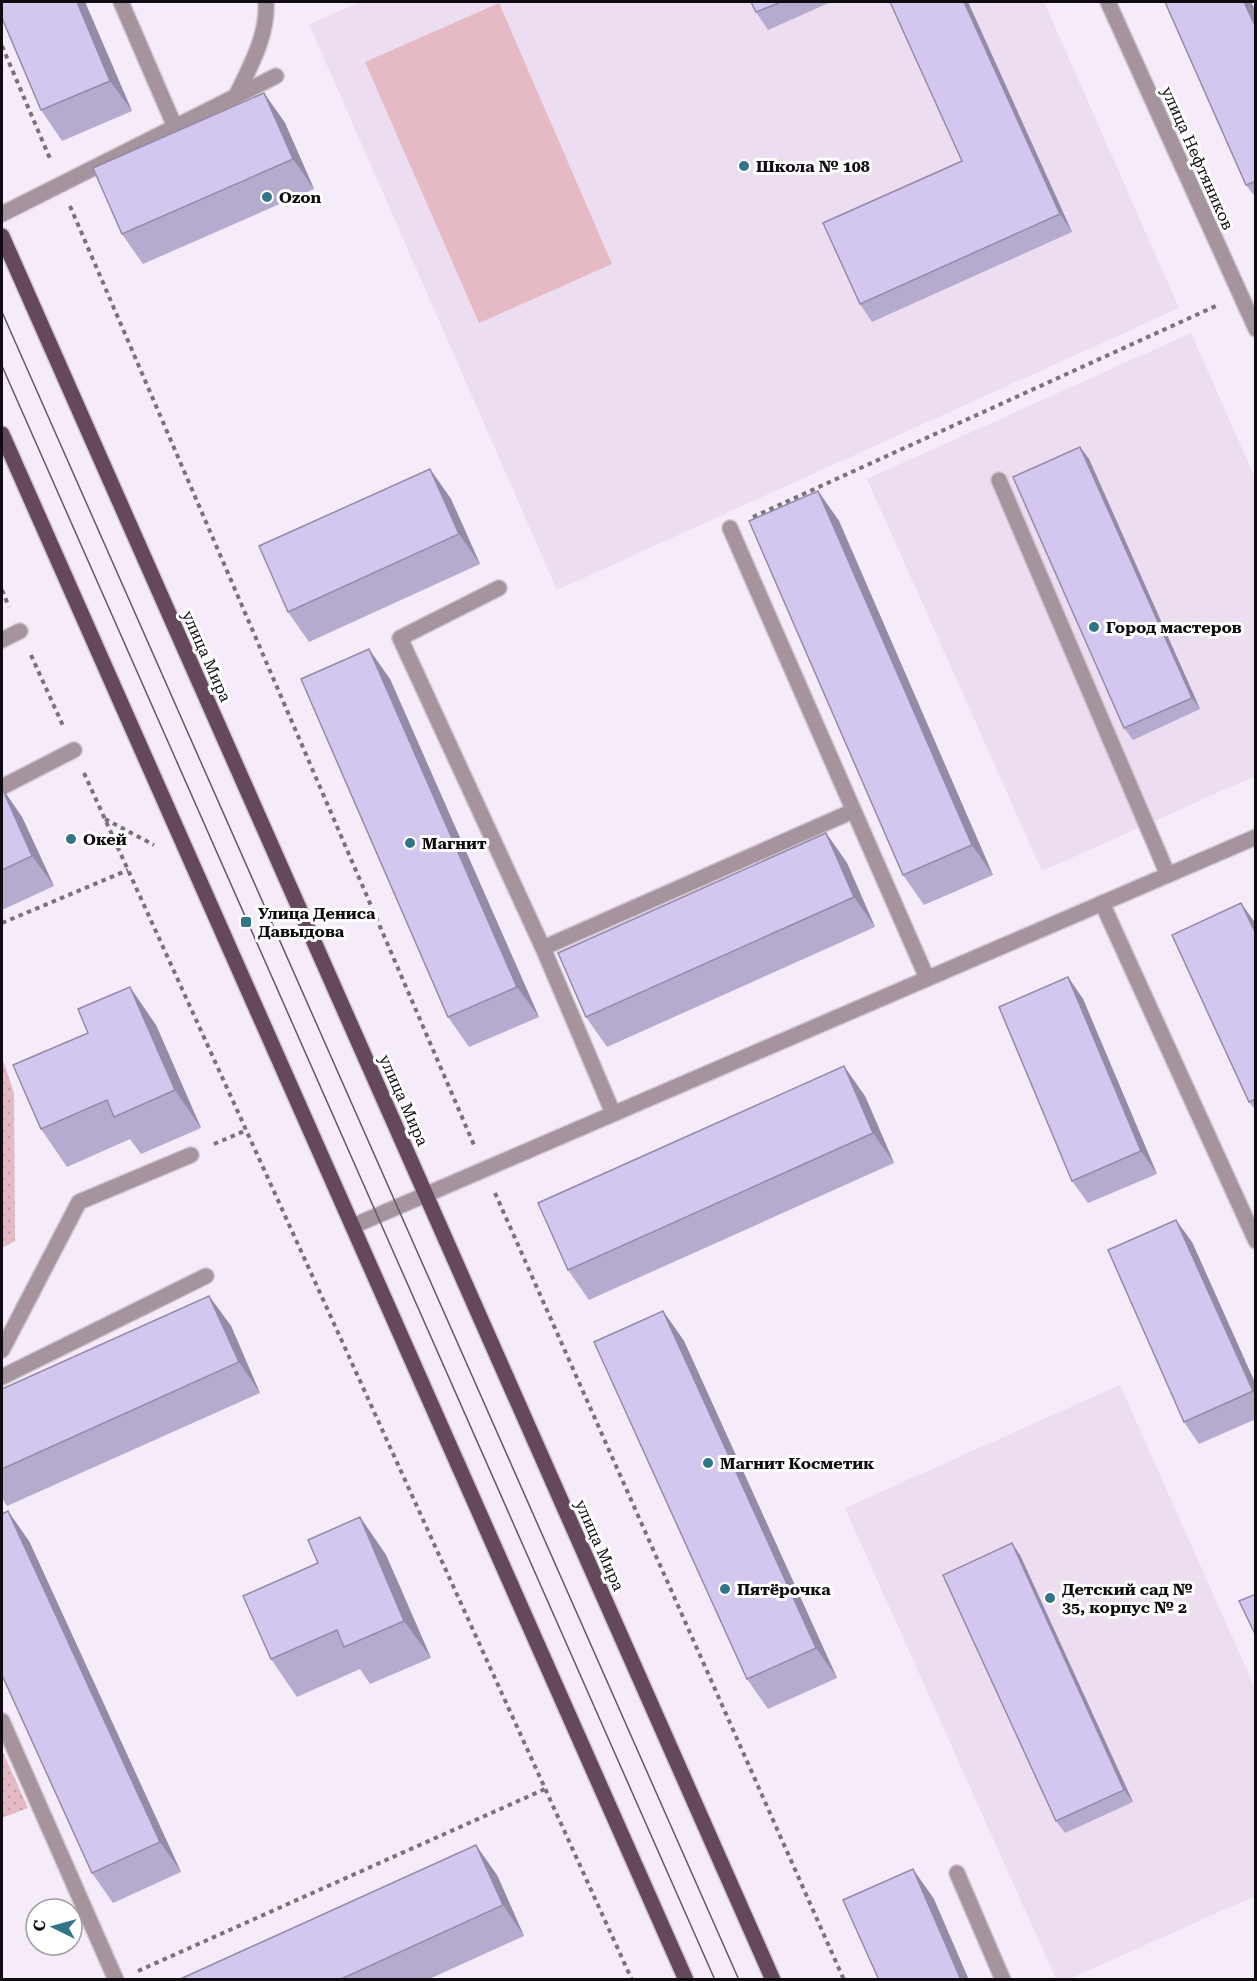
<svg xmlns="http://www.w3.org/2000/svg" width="1257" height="1981" font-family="'Roboto Serif',serif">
<defs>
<pattern id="park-dots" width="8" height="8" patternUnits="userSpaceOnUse" patternTransform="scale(1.5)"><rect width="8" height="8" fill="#e5bac5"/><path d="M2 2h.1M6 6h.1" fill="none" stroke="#c39fa8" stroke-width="1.8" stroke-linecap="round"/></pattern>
</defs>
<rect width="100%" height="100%" fill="#f6ebf9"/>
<g fill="#edddf1">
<polygon points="361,2 1044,2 1179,308 557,590 309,24"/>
<polygon points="1191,333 1255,478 1255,776 1042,871 867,479"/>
<polygon points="1120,1385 1255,1688 1255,1896 1069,1979 1056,1979 845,1508"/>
</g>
<g fill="url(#park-dots)">
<polygon points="2,1057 14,1093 15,1241 2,1248"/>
<polygon points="2,1750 28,1808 2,1818"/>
</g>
<polygon fill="#e5bac5" points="499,3 612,264 479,323 365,62"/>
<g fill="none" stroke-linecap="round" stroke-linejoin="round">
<defs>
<g id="minor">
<polyline points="121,2 175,127"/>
<polyline points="1108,2 1256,329"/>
<path d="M236 96C250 67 268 35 266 2"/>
<polyline points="2,214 276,76"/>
<polyline points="999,480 1168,875"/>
<polyline points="730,528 927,978"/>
<polyline points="499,588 400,638 543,948 613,1113"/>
<polyline points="2,640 20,631"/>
<polyline points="2,787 74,750"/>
<polyline points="1102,903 1256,1241"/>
<polyline points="543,948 853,811"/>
<polyline points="353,1226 1256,837"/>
<polyline points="2,1350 79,1202 191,1155"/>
<polyline points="2,1377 206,1276"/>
<polyline points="2,1721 116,1980"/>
<polyline points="957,1873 1003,1980"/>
</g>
<g id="major">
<polyline points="2,236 773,1980"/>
<polyline points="2,434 686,1980"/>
</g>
</defs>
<use href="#minor" stroke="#d1c7d4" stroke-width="18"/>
<use href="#major" stroke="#d1c7d4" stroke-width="18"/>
<g stroke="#79727b" stroke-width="4" stroke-dasharray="4.5 4.5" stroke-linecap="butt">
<polyline points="2,46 51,161"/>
<polyline points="70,206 474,1145"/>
<polyline points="753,517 1218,305"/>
<polyline points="2,590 9,607"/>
<polyline points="31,655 64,728"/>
<polyline points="84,773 632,1980"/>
<polyline points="105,819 154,845"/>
<polyline points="2,923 128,870"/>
<polyline points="214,1144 247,1130"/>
<polyline points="495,1193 844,1980"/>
<polyline points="138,1971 545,1789"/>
</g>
<use href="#minor" stroke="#a5939e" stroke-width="15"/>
<use href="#major" stroke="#66485c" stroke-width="15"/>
<g stroke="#605a62" stroke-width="1.5">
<polyline points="2,312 739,1980"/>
<polyline points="2,366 715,1980"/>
</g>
</g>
<g fill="#b5abce">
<polygon points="2,2 85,2 132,111 62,141 41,110"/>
<polygon points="751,2 831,2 768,30 756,12"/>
<polygon points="968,2 1072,232 872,322 860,304 962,161"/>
<polygon points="1256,11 1256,198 1246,185"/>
<polygon points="264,93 285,123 314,189 143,264 122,234"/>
<polygon points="1080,447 1089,459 1200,709 1133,740 1124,728"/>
<polygon points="430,469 451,499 480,564 309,642 288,612"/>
<polygon points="818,491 839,521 993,875 924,905 903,875"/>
<polygon points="390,679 539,1017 469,1047 448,1017"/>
<polygon points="2,788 22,817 54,886 2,910"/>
<polygon points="826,833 847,863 875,927 607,1047 586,1017"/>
<polygon points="1256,924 1256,1111 1249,1102"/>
<polygon points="1068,977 1083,999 1157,1174 1088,1203 1072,1181"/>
<polygon points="156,1025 201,1128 141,1154 130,1139 67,1167 41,1129"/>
<polygon points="865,1096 894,1163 589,1300 568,1270"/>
<polygon points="1192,1242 1256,1385 1256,1419 1199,1444 1184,1422"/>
<polygon points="209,1296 231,1326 260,1393 7,1506 2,1498 2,1389"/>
<polygon points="663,1311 684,1341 837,1678 768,1709 747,1679"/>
<polygon points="360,1517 386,1555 431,1658 370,1684 360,1669 297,1697 271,1659 318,1563"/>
<polygon points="29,1541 181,1872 113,1903 92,1873"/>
<polygon points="1020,1555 1133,1802 1065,1833 1056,1821"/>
<polygon points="497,1875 524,1936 427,1980 178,1980"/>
</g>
<g fill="#948ba8">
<polygon points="77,2 85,2 132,111 110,81"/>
<polygon points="964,2 968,2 1072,232 1060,214"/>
<polygon points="1244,2 1251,2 1256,11 1256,28"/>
<polygon points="264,93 285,123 314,189 293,159"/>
<polygon points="1080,447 1089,459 1200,709 1192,698"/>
<polygon points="430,469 451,499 480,564 459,534"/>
<polygon points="818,491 839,521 993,875 972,845"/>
<polygon points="369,649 390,679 539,1017 517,987"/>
<polygon points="2,788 22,817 54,886 32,856"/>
<polygon points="826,833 847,863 875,927 854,897"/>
<polygon points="1241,903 1256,924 1256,934"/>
<polygon points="1068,977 1083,999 1157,1174 1141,1151"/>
<polygon points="130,987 156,1025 201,1128 175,1090"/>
<polygon points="844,1066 865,1096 894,1163 873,1133"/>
<polygon points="1176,1220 1192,1242 1256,1385 1256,1396 1253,1391"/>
<polygon points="209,1296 231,1326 260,1393 239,1362"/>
<polygon points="663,1311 684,1341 837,1678 816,1648"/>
<polygon points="8,1511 29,1541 181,1872 160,1842"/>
<polygon points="360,1517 386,1555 431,1658 404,1621"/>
<polygon points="1012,1543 1020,1555 1133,1802 1124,1790"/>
<polygon points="476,1845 497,1875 524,1936 503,1905"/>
<polygon points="913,1869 934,1899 969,1980 961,1980"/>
</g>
<g fill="#d3c7f0" stroke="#948ba8" stroke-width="1.5">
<polygon points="2,2 77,2 110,81 41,110 2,18"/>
<polygon points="751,2 781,2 756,12"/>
<polygon points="890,2 964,2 1060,214 860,304 823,223 962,161"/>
<polygon points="1165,2 1244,2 1256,28 1256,181 1246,185"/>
<polygon points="264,93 293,159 122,234 93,168"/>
<polygon points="1080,447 1192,698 1124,728 1013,477"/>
<polygon points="430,469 459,534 288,612 259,546"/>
<polygon points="818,491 972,845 903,875 749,521"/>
<polygon points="369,649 517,987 448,1017 301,679"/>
<polygon points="2,788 32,856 2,870"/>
<polygon points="826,833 854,897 586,1017 558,953"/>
<polygon points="1241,903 1256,934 1256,1099 1249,1102 1172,935"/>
<polygon points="1068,977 1141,1151 1072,1181 999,1007"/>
<polygon points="130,987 175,1090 114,1117 107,1100 41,1129 13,1065 88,1033 78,1009"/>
<polygon points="844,1066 873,1133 568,1270 538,1203"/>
<polygon points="1176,1220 1253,1391 1184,1422 1108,1250"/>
<polygon points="209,1296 239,1362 2,1469 2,1389"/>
<polygon points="663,1311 816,1648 747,1679 594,1342"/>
<polygon points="8,1511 160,1842 92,1873 2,1675 2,1514"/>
<polygon points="360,1517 404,1621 344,1647 337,1630 271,1659 243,1596 318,1563 308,1540"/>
<polygon points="1012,1543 1124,1790 1056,1821 943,1575"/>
<polygon points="1256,1594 1256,1636 1239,1601"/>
<polygon points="476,1845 503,1905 339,1980 178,1980"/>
<polygon points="913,1869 961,1980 879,1980 843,1900"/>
</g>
<g fill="#327586" stroke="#fff" stroke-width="2">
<circle cx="744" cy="166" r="6"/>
<circle cx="267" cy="197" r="6"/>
<circle cx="1094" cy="627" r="6"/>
<circle cx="71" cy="839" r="6"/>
<circle cx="410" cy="843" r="6"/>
<rect x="240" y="916" width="12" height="12" rx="3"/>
<circle cx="708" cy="1463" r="6"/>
<circle cx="725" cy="1589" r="6"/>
<circle cx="1050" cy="1598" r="6"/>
</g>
<g text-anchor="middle" stroke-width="6" stroke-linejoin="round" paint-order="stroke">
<g font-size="16" fill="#0f0b10" stroke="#fff">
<text transform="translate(1198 158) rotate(66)" y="6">улица Нефтяников</text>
<text transform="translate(207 656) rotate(66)" y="6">улица Мира</text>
<text transform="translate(404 1100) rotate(66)" y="6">улица Мира</text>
<text transform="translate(600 1545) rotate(66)" y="6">улица Мира</text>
</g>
<g font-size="16" font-weight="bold" fill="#0f0b10" stroke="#fff" text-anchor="start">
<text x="756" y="172">Школа № 108</text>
<text x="279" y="203">Ozon</text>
<text x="1106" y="633">Город мастеров</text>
<text x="83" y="845">Окей</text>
<text x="422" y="849">Магнит</text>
<text x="258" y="919">Улица Дениса<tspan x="258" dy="18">Давыдова</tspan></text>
<text x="720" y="1469">Магнит Косметик</text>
<text x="737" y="1595">Пятёрочка</text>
<text x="1062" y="1595">Детский сад №<tspan x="1062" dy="18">35, корпус № 2</tspan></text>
</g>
</g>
<rect width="1257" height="1981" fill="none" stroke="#0f0b10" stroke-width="6"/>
<g transform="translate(54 1927) rotate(275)"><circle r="28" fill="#ffffff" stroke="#9f9d9f" stroke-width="1.5"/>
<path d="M0-4.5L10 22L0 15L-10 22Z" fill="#327586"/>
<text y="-9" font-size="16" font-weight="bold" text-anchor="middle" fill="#0f0b10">С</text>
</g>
</svg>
